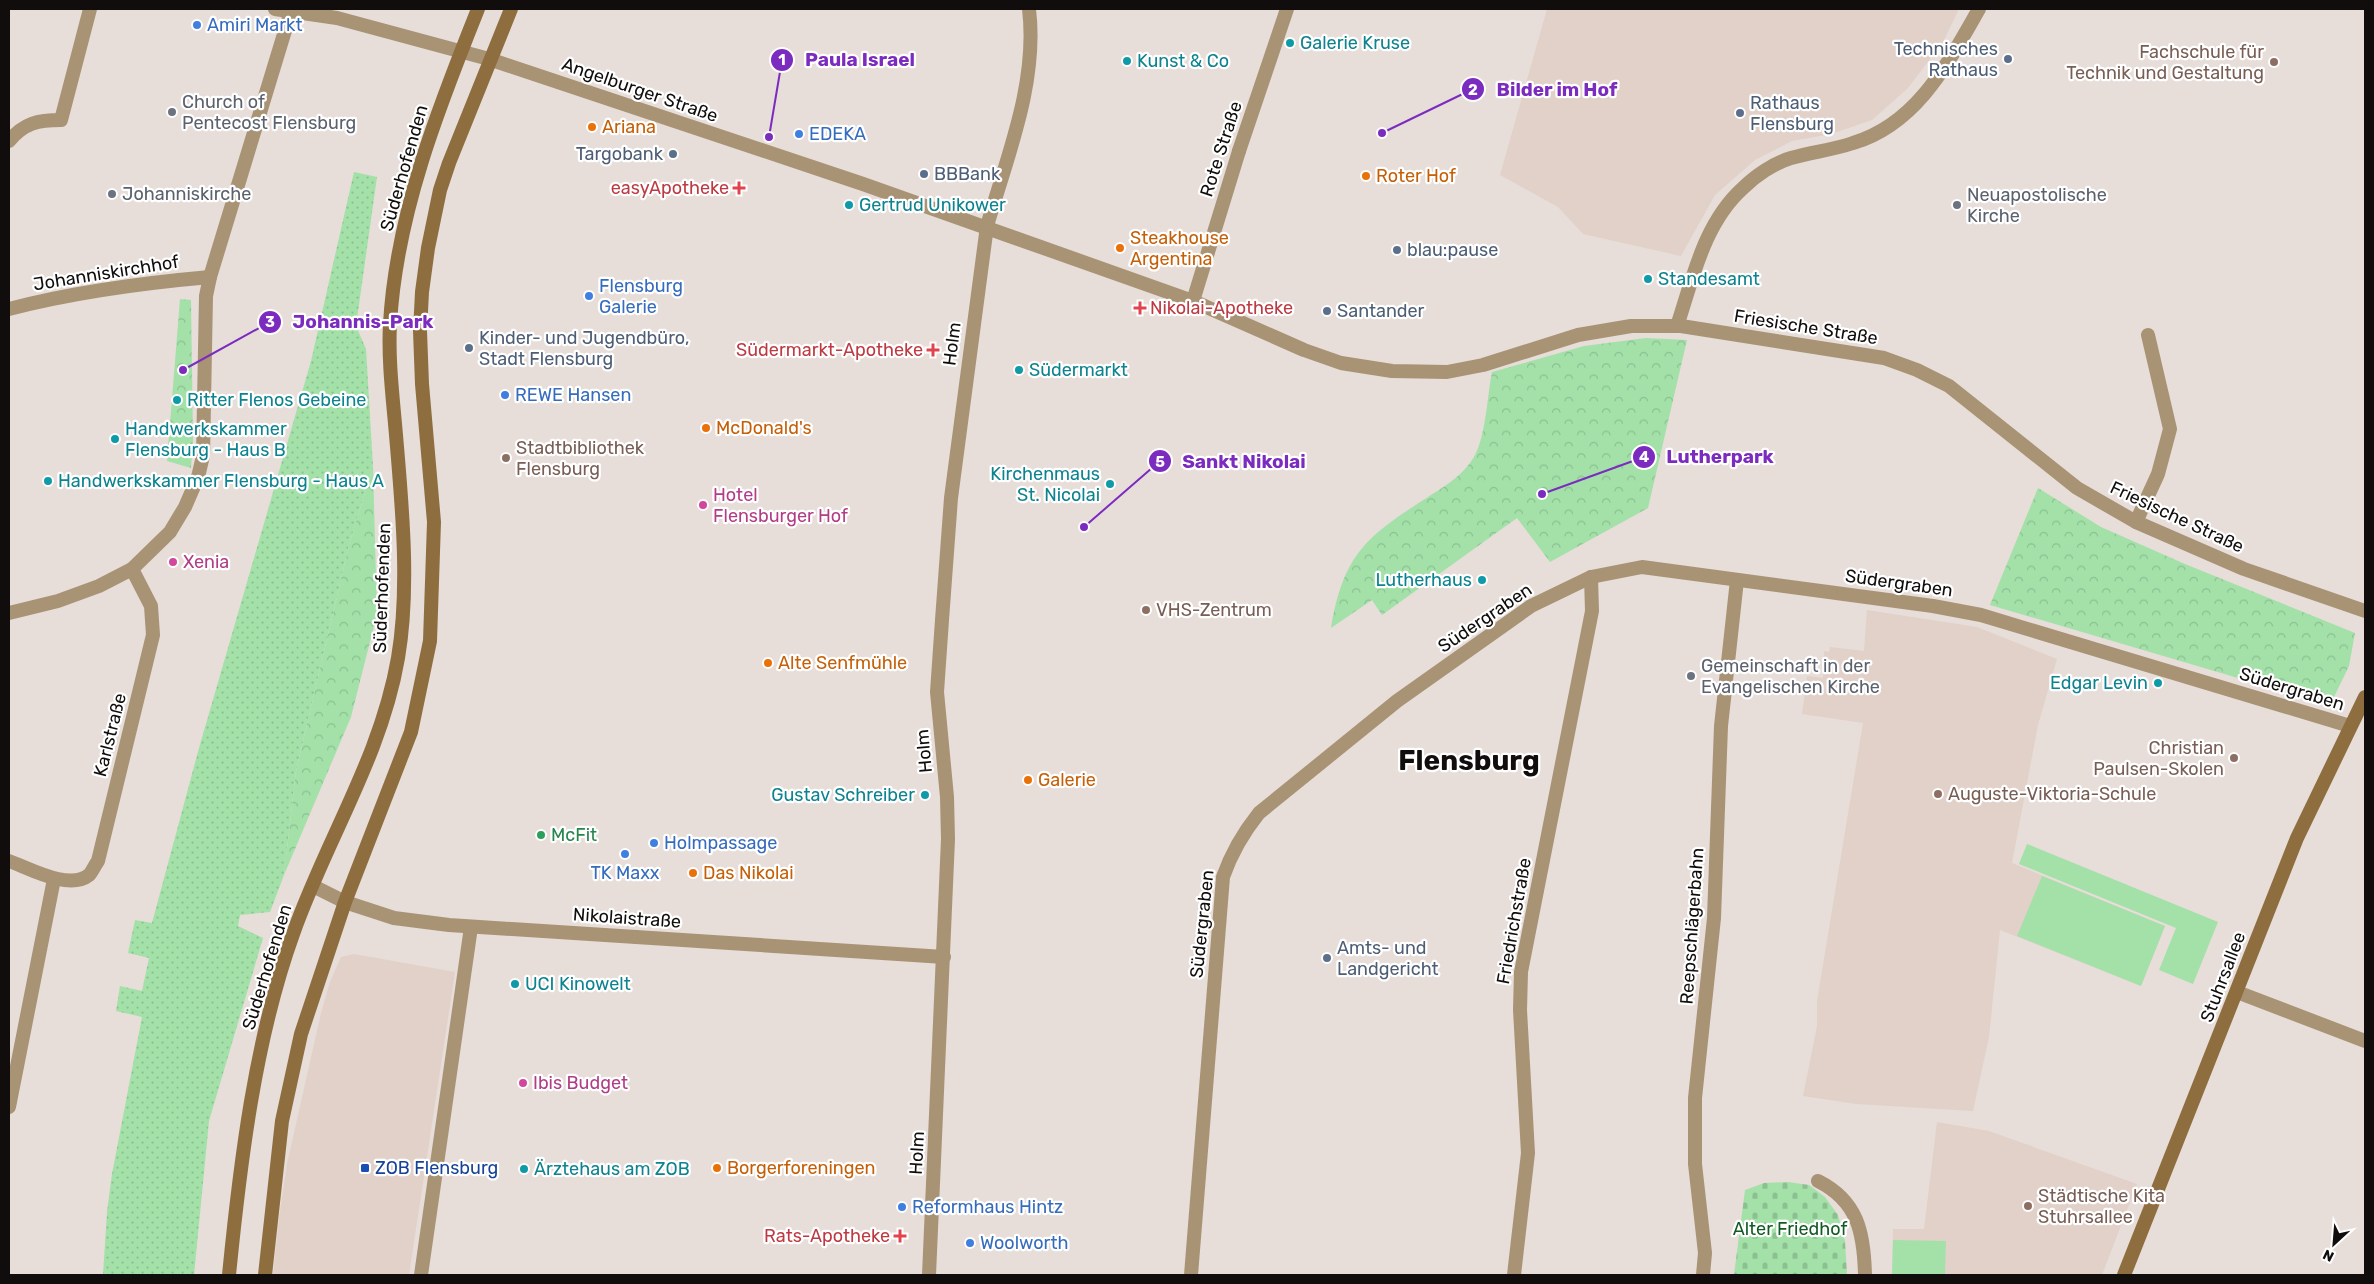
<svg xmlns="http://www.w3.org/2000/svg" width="2374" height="1284" font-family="Rubik,sans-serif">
<defs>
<pattern id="grass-dots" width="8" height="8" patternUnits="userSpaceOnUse" patternTransform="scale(1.25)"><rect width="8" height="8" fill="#a3e1a9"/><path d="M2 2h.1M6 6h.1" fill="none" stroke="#8bc090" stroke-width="1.8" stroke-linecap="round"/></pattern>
<pattern id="cemetery-stones" width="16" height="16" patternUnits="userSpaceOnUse" patternTransform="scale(1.25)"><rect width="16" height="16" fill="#a3e1a9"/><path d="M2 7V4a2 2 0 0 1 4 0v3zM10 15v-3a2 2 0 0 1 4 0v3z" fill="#8bc090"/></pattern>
<pattern id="park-crowns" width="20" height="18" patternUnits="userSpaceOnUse" patternTransform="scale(1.25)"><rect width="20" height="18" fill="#a3e1a9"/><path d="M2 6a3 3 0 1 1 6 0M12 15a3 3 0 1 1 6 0" fill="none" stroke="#8bc090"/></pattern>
</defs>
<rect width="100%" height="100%" fill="#e7ddd9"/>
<g fill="#e2d1c9">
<polygon points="1547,9 1959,9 1943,42 1908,88 1872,120 1831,134 1792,141 1755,160 1715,195 1681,256 1583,234 1558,207 1500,175"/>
<polygon points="1867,610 1977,627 2057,659 2038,725 2012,863 2165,926 2141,986 2000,930 1989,1037 1973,1111 1856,1104 1803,1096 1817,1026 1817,1001 1863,723 1802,714 1807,676 1823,678 1824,651 1829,652 1830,647 1864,651"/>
<polygon points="354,954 455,972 409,1275 273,1275 279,1218 287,1164 321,1013 330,982 341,957"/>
<polygon points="1937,1122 1989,1131 2137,1184 2102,1275 1892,1275 1893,1229 1924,1229"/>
</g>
<polygon fill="url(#grass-dots)" points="354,172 377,177 356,326 366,349 373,467 349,545 296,771 284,875 270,912 240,915 238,926 263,938 209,1121 194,1275 103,1275 107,1212 112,1174 142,1017 116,1011 120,986 142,991 149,958 128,953 135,920 152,923 199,748 311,361"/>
<polygon fill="url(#cemetery-stones)" points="1788,1182 1809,1185 1825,1197 1838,1215 1845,1241 1847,1275 1734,1275 1745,1190 1764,1183"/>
<g fill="url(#park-crowns)">
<polygon points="180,299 191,300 193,439 191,468 167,461"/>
<path d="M1646 338 1687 340 1648 508 1550 562 1517 518 1382 615 1372 600 1331 628C1344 551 1369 535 1431 495 1447 485 1464 474 1474 457 1486 436 1487 397 1492 372L1584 346Z"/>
<polygon points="373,467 377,614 351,717 284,875 296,771 349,545"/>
<polygon points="2038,488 2101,527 2185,564 2355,633 2349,666 2333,699 2323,703 1990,605"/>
</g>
<g fill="#a3e1a9">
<polygon points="2027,844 2218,922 2193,984 2159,970 2176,928 2019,864"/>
<polygon points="2042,876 2165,926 2141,986 2017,936"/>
<polygon points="1893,1240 1946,1241 1945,1275 1892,1275"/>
</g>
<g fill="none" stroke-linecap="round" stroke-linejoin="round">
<g stroke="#a99375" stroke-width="14">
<polyline points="489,59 863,184 1193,301"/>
<polyline points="1239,151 1287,9"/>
<polyline points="636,937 944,957"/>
<polyline points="929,1275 948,839 947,797 937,692 942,620 951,498 987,226"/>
</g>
<g stroke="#a99375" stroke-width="14">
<polyline points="275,9 337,18 489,59"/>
<path d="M9 141C24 123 38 120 61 120L90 9"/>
<polyline points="1239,151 1193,301 1304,350 1341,363 1392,371 1447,372 1483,365 1578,335 1631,326 1681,326 1884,358 1917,370 1949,386 2077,488 2136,522 2244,569 2365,611"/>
<path d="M987 226C1007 157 1038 82 1029 9"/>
<path d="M9 309C74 292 142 283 210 277"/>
<path d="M1677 326C1693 278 1704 223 1743 188 1755 176 1774 163 1791 158 1811 152 1833 150 1853 143 1917 124 1948 63 1979 9"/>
<polyline points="2136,522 2158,474 2170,429 2148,335"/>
<polyline points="9,613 58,601 99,586 132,569 170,532 185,507 198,477 203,456 206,296 210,277 291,11"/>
<path d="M9 861C29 868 69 891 89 875 92 872 95 865 98 861L153 635 151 606 132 569"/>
<polyline points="313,886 345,902 394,918 449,925 636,937"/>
<polyline points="2237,992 2365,1041"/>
<polyline points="9,1107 54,879"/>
<path d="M1818 1181C1858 1201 1864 1233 1865 1275"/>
<polyline points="421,1275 471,927"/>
<path d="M1191 1275 1223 877C1231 854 1243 833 1259 813L1397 701 1531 606 1591 577 1642 567 1933 606 1981 615 2350 726"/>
<polyline points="1514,1275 1528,1153 1520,1010 1521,972 1592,611 1591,577"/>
<polyline points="1703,1275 1705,1253 1695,1164 1695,1098 1714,918 1721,726 1737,580"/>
</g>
<g stroke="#8e6e3f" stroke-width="14">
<path d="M229 1275C240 1164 255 1039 293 934 326 840 381 757 398 658 410 588 402 506 396 435 393 399 388 361 390 324 396 215 438 109 478 9"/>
<polyline points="265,1275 282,1121 301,1034 345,902 411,732 430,641 434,522 422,384 420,331 422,292 428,248 440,190 449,163 511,9"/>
<polyline points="2124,1275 2297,838 2365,697"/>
</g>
</g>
<g fill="#3f7fe0" stroke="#fff" stroke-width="2">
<circle cx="197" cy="25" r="5"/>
<circle cx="799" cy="134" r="5"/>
<circle cx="589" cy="296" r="5"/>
<circle cx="505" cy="395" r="5"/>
<circle cx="654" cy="843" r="5"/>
<circle cx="625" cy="854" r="5"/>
<circle cx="902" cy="1207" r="5"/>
<circle cx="970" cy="1243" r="5"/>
</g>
<g fill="#0f9aa8" stroke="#fff" stroke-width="2">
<circle cx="1290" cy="43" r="5"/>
<circle cx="1127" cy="61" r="5"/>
<circle cx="849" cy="205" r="5"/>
<circle cx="1648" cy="279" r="5"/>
<circle cx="1019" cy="370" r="5"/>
<circle cx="177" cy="400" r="5"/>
<circle cx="115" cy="439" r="5"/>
<circle cx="48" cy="481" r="5"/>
<circle cx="1110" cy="484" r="5"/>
<circle cx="1482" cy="580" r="5"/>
<circle cx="2158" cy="683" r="5"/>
<circle cx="925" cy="795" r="5"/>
<circle cx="515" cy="984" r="5"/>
<circle cx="524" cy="1169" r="5"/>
</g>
<g fill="#5c6f8a" stroke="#fff" stroke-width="2">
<circle cx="2008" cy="59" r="5"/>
<circle cx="1740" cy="113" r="5"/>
<circle cx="673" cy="154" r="5"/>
<circle cx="924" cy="174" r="5"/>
<circle cx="1397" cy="250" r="5"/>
<circle cx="1327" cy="311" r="5"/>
<circle cx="469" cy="348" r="5"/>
<circle cx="1327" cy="958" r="5"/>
</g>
<g fill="#8d6e63" stroke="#fff" stroke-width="2">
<circle cx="2274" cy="62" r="5"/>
<circle cx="506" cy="458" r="5"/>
<circle cx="1146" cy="610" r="5"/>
<circle cx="2234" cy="758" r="5"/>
<circle cx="1938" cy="794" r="5"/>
<circle cx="2028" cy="1206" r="5"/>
</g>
<g fill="#6b7280" stroke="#fff" stroke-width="2">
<circle cx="172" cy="112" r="5"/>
<circle cx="112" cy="194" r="5"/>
<circle cx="1957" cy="205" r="5"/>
<circle cx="1691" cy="676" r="5"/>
</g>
<g fill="#e8710a" stroke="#fff" stroke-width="2">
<circle cx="592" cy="127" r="5"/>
<circle cx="1366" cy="176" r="5"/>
<circle cx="1120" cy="248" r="5"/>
<circle cx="706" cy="428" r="5"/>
<circle cx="768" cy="663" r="5"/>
<circle cx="1028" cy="780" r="5"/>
<circle cx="693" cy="873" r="5"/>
<circle cx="717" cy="1168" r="5"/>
</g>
<g fill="#e0444e" stroke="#fff" stroke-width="2">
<path d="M736.5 180.5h5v5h5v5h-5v5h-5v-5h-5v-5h5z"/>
<path d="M1137.5 300.5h5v5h5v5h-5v5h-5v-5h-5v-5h5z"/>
<path d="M930.5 342.5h5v5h5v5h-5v5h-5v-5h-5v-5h5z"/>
<path d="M897.5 1228.5h5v5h5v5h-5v5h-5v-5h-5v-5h5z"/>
</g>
<g fill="#d1479c" stroke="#fff" stroke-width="2">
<circle cx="703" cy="505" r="5"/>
<circle cx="173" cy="562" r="5"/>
<circle cx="523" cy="1083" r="5"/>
</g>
<circle fill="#2e9e5b" stroke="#fff" stroke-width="2" cx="541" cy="835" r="5"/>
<rect fill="#1a4fb4" stroke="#fff" stroke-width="2" x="360" y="1163" width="10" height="10" rx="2.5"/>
<g text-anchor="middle" stroke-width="4.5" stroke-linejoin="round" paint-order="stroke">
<g font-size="18" fill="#366cbe" stroke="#fff" text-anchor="start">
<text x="207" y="31">Amiri Markt</text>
<text x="809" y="140">EDEKA</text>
<text x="599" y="292">Flensburg<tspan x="599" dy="21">Galerie</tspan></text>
<text x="515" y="401">REWE Hansen</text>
<text x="664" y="849">Holmpassage</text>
<text x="625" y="879" text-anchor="middle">TK Maxx</text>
<text x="912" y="1213">Reformhaus Hintz</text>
<text x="980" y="1249">Woolworth</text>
</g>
<g font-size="18" fill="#0d838f" stroke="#fff" text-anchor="start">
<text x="1300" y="49">Galerie Kruse</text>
<text x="1137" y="67">Kunst &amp; Co</text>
<text x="859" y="211">Gertrud Unikower</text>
<text x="1658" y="285">Standesamt</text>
<text x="1029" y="376">Südermarkt</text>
<text x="187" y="406">Ritter Flenos Gebeine</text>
<text x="125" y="435">Handwerkskammer<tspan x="125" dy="21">Flensburg - Haus B</tspan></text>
<text x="1100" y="480" text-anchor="end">Kirchenmaus<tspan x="1100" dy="21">St. Nicolai</tspan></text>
<text x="58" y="487">Handwerkskammer Flensburg - Haus A</text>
<text x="1472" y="586" text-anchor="end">Lutherhaus</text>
<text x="2148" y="689" text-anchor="end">Edgar Levin</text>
<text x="915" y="801" text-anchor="end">Gustav Schreiber</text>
<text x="525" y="990">UCI Kinowelt</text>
<text x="534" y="1175">Ärztehaus am ZOB</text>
</g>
<g font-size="18" fill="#4e5e75" stroke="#fff" text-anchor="start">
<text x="1998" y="55" text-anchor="end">Technisches<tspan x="1998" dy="21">Rathaus</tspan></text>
<text x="1750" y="109">Rathaus<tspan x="1750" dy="21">Flensburg</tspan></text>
<text x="663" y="160" text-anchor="end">Targobank</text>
<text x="934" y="180">BBBank</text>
<text x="1407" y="256">blau:pause</text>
<text x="1337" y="317">Santander</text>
<text x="479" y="344">Kinder- und Jugendbüro,<tspan x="479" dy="21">Stadt Flensburg</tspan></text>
<text x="1337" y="954">Amts- und<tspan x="1337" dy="21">Landgericht</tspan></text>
</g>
<g font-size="18" fill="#785e54" stroke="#fff" text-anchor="start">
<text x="2264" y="58" text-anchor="end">Fachschule für<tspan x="2264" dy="21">Technik und Gestaltung</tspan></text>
<text x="516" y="454">Stadtbibliothek<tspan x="516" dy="21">Flensburg</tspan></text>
<text x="1156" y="616">VHS-Zentrum</text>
<text x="2224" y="754" text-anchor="end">Christian<tspan x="2224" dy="21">Paulsen-Skolen</tspan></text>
<text x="1948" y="800">Auguste-Viktoria-Schule</text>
<text x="2038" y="1202">Städtische Kita<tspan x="2038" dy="21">Stuhrsallee</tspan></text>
</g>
<g font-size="18" fill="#100d0c" stroke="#fff">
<text transform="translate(640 90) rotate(19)" y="6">Angelburger Straße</text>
<text transform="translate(1221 149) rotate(-72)" y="6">Rote Straße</text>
<text transform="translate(404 168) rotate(-74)" y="6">Süderhofenden</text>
<text transform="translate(106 273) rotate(-9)" y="6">Johanniskirchhof</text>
<text transform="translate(1806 327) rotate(9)" y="6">Friesische Straße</text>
<text transform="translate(952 344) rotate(-83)" y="6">Holm</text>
<text transform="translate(2177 517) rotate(25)" y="6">Friesische Straße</text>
<text transform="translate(1899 583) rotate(8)" y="6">Südergraben</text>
<text transform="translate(382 588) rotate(-88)" y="6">Süderhofenden</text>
<text transform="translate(1485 618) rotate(-34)" y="6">Südergraben</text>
<text transform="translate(2292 689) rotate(17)" y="6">Südergraben</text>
<text transform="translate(110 735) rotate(-76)" y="6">Karlstraße</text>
<text transform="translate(924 751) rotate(-95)" y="6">Holm</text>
<text transform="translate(627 918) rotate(4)" y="6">Nikolaistraße</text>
<text transform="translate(1514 921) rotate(-80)" y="6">Friedrichstraße</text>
<text transform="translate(1202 924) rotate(-84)" y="6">Südergraben</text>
<text transform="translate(1692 926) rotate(-86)" y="6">Reepschlägerbahn</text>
<text transform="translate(267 967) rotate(-73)" y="6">Süderhofenden</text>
<text transform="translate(2223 977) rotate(-69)" y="6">Stuhrsallee</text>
<text transform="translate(917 1153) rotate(-87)" y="6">Holm</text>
</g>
<g font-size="18" fill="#5b616d" stroke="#fff" text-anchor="start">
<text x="182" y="108">Church of<tspan x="182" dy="21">Pentecost Flensburg</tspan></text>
<text x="122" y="200">Johanniskirche</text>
<text x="1967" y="201">Neuapostolische<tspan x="1967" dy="21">Kirche</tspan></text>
<text x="1701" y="672">Gemeinschaft in der<tspan x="1701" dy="21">Evangelischen Kirche</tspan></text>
</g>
<g font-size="18" fill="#c56008" stroke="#fff" text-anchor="start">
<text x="602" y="133">Ariana</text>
<text x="1376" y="182">Roter Hof</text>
<text x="1130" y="244">Steakhouse<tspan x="1130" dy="21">Argentina</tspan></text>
<text x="716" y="434">McDonald's</text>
<text x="778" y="669">Alte Senfmühle</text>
<text x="1038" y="786">Galerie</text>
<text x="703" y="879">Das Nikolai</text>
<text x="727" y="1174">Borgerforeningen</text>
</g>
<g font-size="18" fill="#be3a42" stroke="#fff" text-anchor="end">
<text x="729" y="194">easyApotheke</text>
<text x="1150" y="314" text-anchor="start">Nikolai-Apotheke</text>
<text x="923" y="356">Südermarkt-Apotheke</text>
<text x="890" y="1242">Rats-Apotheke</text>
</g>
<g font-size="18" fill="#b23c85" stroke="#fff" text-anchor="start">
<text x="713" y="501">Hotel<tspan x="713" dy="21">Flensburger Hof</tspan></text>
<text x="183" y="568">Xenia</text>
<text x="533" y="1089">Ibis Budget</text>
</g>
<g font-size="18" fill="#27864d" stroke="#fff" text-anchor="start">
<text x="551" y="841">McFit</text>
</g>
<g font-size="18" fill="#164399" stroke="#fff" text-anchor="start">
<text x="375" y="1174">ZOB Flensburg</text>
</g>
<g font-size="18" fill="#115a22" stroke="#fff">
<text x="1790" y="1235">Alter Friedhof</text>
</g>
<g font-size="28" font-weight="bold" fill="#100d0c" stroke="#fff">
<text x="1469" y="770">Flensburg</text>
</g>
</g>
<path fill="none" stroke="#7b2cbf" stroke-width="2" d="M769 137L782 60M1382 133L1473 89M183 370L270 322M1542 494L1644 457M1084 527L1160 461"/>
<g fill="#7b2cbf" stroke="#fff" stroke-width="2">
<circle cx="769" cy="137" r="5"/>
<circle cx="1382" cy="133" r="5"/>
<circle cx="183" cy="370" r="5"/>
<circle cx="1542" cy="494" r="5"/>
<circle cx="1084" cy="527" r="5"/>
<circle cx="782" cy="60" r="12"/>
<circle cx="1473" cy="89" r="12"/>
<circle cx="270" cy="322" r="12"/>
<circle cx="1644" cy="457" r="12"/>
<circle cx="1160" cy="461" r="12"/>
</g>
<g font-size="15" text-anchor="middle" font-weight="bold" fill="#fff">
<text x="782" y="65">1</text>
<text x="1473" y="95">2</text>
<text x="270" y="327">3</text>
<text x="1644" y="462">4</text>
<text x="1160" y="467">5</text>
</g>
<g font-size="19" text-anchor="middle" font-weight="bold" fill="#7b2cbf" stroke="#fff" stroke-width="4.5" stroke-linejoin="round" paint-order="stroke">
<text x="860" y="66">Paula Israel</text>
<text x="1557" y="96">Bilder im Hof</text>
<text x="363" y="328">Johannis-Park</text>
<text x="1720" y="463">Lutherpark</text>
<text x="1244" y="468">Sankt Nikolai</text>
</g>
<rect width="2374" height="1284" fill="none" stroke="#100d0c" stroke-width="20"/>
<g transform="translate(2334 1244) rotate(206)" stroke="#ffffff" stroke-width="4" paint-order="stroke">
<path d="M0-4L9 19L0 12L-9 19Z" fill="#100d0c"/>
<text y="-8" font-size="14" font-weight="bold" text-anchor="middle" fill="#100d0c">N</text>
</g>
</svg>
